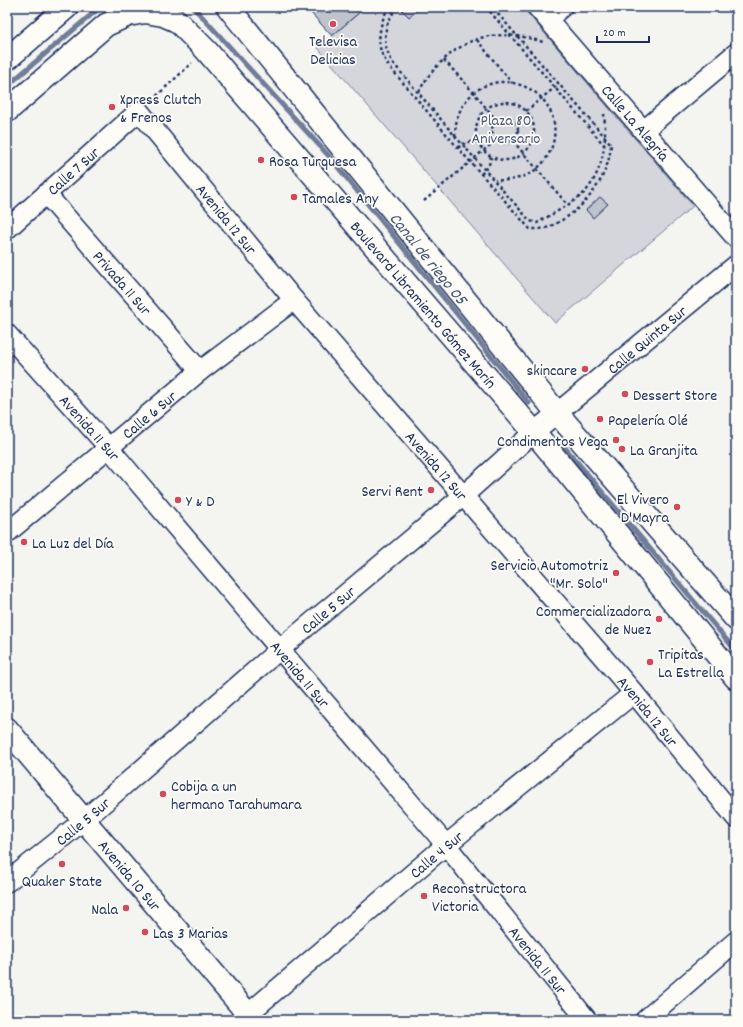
<svg xmlns="http://www.w3.org/2000/svg" width="743" height="1027" font-family="Dekko,sans-serif">
<rect width="100%" height="100%" fill="#f4f4f1"/>
<filter id="ink" filterUnits="userSpaceOnUse"><feTurbulence type="fractalNoise" baseFrequency=".025" numOctaves="2"/><feDisplacementMap in="SourceGraphic" scale="8" xChannelSelector="R" yChannelSelector="G"/><feConvolveMatrix kernelMatrix="1 2 1 2 8 2 1 2 1" color-interpolation-filters="sRGB"/></filter>
<g filter="url(#ink)">
<polygon fill="#d4d6db" stroke="#78829c" points="366,7 522,7 693,206 555,323 318,48"/>
<g fill="none" stroke-linecap="round" stroke-linejoin="round">
<g stroke="#717c98" stroke-width="5">
<polyline points="192,7 196,10 328,155 529,403"/>
<polyline points="7,86 98,9 102,7"/>
<polyline points="562,444 736,651"/>
</g>
</g>
<g fill="#bfc3cc" stroke="#1b2f5e">
<polygon points="315,7 359,7 362,10 332,36 310,12"/>
<polygon points="405,7 420,7 409,17 402,10"/>
<polygon points="600,197 608,204 593,218 586,210"/>
</g>
<g fill="none" stroke-linecap="round" stroke-linejoin="round">
<defs>
<g id="minor">
<path id="s1" d="M537 7 736 238"/>
<polyline points="548,19 562,7"/>
<polyline points="643,131 736,53"/>
<path id="s2" d="M46 194 200 371"/>
<path id="s3" d="M7 229 139 111 294 300 634 693 736 818"/>
<path id="s4" d="M7 334 109 448 446 845 587 1020"/>
<path id="s5" d="M7 533 200 371 294 300"/>
<path id="s6" d="M7 882 84 820 280 649 463 496 534 432 736 265"/>
<path id="s7" d="M241 1020 446 845 634 693"/>
<polyline points="645,1020 736,941"/>
</g>
<g id="tertiary">
<path id="s8" d="M7 729 253 1020"/>
</g>
<g id="secondary">
<polyline points="228,7 557,413 736,619"/>
<polyline points="7,59 67,7"/>
<path id="s9" d="M7 111 106 25 128 15 145 12 163 15 177 21 206 50 534 432 736 678"/>
</g>
</defs>
<use href="#minor" stroke="#1b2f5e" stroke-width="22"/>
<use href="#tertiary" stroke="#1b2f5e" stroke-width="25"/>
<use href="#secondary" stroke="#1b2f5e" stroke-width="25"/>
<g stroke="#1b2f5e" stroke-width="2.5" stroke-dasharray="3 3" stroke-linecap="butt">
<path d="M389 7C381 19 376 40 382 54 384 58 386 62 388 65L458 148 530 229C535 229 541 229 546 228 580 215 609 181 611 144L492 7"/>
<path d="M397 7C383 26 381 43 393 63L455 136 530 221 537 223C549 216 577 201 586 191 604 169 607 140 604 114"/>
<polyline points="486,7 604,145"/>
<polyline points="477,40 512,83"/>
<polyline points="444,60 474,93 496,120"/>
<path d="M419 92C430 68 459 42 485 37 504 33 525 36 543 42"/>
<polyline points="152,100 192,63"/>
<circle cx="505" cy="131" r="29"/>
<polyline points="526,111 559,84"/>
<circle cx="505" cy="130" r="13"/>
<path d="M455 136C455 117 462 100 479 89 490 82 504 80 517 84 576 100 563 186 495 180"/>
<polyline points="513,141 567,204"/>
<polyline points="458,148 462,144 477,140"/>
<path d="M481 174C487 169 490 164 491 157"/>
<polyline points="424,201 496,140"/>
</g>
<use href="#minor" stroke="#fdfcf7" stroke-width="19"/>
<use href="#tertiary" stroke="#fdfcf7" stroke-width="22"/>
<use href="#secondary" stroke="#fdfcf7" stroke-width="22"/>
</g>
</g>
<g fill="#d1495b" stroke="#fdfcf7" stroke-width="1.5">
<circle cx="333" cy="24" r="4"/>
<circle cx="112" cy="107" r="4"/>
<circle cx="261" cy="160" r="4"/>
<circle cx="294" cy="197" r="4"/>
<circle cx="585" cy="369" r="4"/>
<circle cx="625" cy="394" r="4"/>
<circle cx="600" cy="419" r="4"/>
<circle cx="616" cy="440" r="4"/>
<circle cx="622" cy="449" r="4"/>
<circle cx="431" cy="490" r="4"/>
<circle cx="178" cy="500" r="4"/>
<circle cx="677" cy="507" r="4"/>
<circle cx="24" cy="542" r="4"/>
<circle cx="616" cy="573" r="4"/>
<circle cx="659" cy="619" r="4"/>
<circle cx="650" cy="662" r="4"/>
<circle cx="163" cy="794" r="4"/>
<circle cx="62" cy="864" r="4"/>
<circle cx="424" cy="896" r="4"/>
<circle cx="126" cy="908" r="4"/>
<circle cx="145" cy="932" r="4"/>
</g>
<g text-anchor="middle" stroke-width="3.5" stroke-linejoin="round" paint-order="stroke">
<g font-size="16" fill="#1b2f5e" stroke="#fdfcf7" text-anchor="start">
<text x="333" y="46" text-anchor="middle">Televisa<tspan x="333" dy="18">Delicias</tspan></text>
<text x="120" y="104">Xpress Clutch<tspan x="120" dy="18">&amp; Frenos</tspan></text>
<text x="269" y="166">Rosa Turquesa</text>
<text x="302" y="203">Tamales Any</text>
<text x="577" y="375" text-anchor="end">skincare</text>
<text x="633" y="400">Dessert Store</text>
<text x="608" y="425">Papelería Olé</text>
<text x="608" y="446" text-anchor="end">Condimentos Vega</text>
<text x="630" y="455">La Granjita</text>
<text x="423" y="496" text-anchor="end">Servi Rent</text>
<text x="669" y="504" text-anchor="end">El Vivero<tspan x="669" dy="18">D'Mayra</tspan></text>
<text x="186" y="506">Y &amp; D</text>
<text x="32" y="548">La Luz del Día</text>
<text x="608" y="570" text-anchor="end">Servicio Automotriz<tspan x="608" dy="18">"Mr. Solo"</tspan></text>
<text x="651" y="616" text-anchor="end">Commercializadora<tspan x="651" dy="18">de Nuez</tspan></text>
<text x="658" y="659">Tripitas<tspan x="658" dy="18">La Estrella</tspan></text>
<text x="171" y="791">Cobija a un<tspan x="171" dy="18">hermano Tarahumara</tspan></text>
<text x="62" y="886" text-anchor="middle">Quaker State</text>
<text x="432" y="893">Reconstructora<tspan x="432" dy="18">Victoria</tspan></text>
<text x="118" y="914" text-anchor="end">Nala</text>
<text x="153" y="938">Las 3 Marias</text>
</g>
<g font-size="16" fill="#49597d" stroke="#fdfcf7">
<text x="506" y="125">Plaza 80<tspan x="506" dy="18">Aniversario</tspan></text>
</g>
<g font-size="16" fill="#1b2f5e" stroke="#fdfcf7">
<text dy="6" stroke="none"><textPath href="#s1" startOffset="152">Calle La Alegría</textPath></text>
<text dy="6" stroke="none"><textPath href="#s3" startOffset="88">Calle 7 Sur</textPath></text>
<text dy="6" stroke="none"><textPath href="#s3" startOffset="316">Avenida 12 Sur</textPath></text>
<text dy="6" stroke="none"><textPath href="#s2" startOffset="117">Privada 11 Sur</textPath></text>
<text dy="6" stroke="none"><textPath href="#s9" startOffset="582">Boulevard Libramiento Gómez Morín</textPath></text>
<text dy="6" stroke="none"><textPath href="#s6" startOffset="839">Calle Quinta Sur</textPath></text>
<text dy="6" stroke="none"><textPath href="#s5" startOffset="185">Calle 6 Sur</textPath></text>
<text dy="6" stroke="none"><textPath href="#s4" startOffset="125">Avenida 11 Sur</textPath></text>
<text dy="6" stroke="none"><textPath href="#s3" startOffset="640">Avenida 12 Sur</textPath></text>
<text dy="6" stroke="none"><textPath href="#s6" startOffset="421">Calle 5 Sur</textPath></text>
<text dy="6" stroke="none"><textPath href="#s4" startOffset="449">Avenida 11 Sur</textPath></text>
<text dy="6" stroke="none"><textPath href="#s3" startOffset="964">Avenida 12 Sur</textPath></text>
<text dy="6" stroke="none"><textPath href="#s6" startOffset="97">Calle 5 Sur</textPath></text>
<text dy="6" stroke="none"><textPath href="#s7" startOffset="256">Calle 4 Sur</textPath></text>
<text dy="6" stroke="none"><textPath href="#s8" startOffset="191">Avenida 10 Sur</textPath></text>
<text dy="6" stroke="none"><textPath href="#s4" startOffset="821">Avenida 11 Sur</textPath></text>
</g>
<g font-size="17" font-style="italic" fill="#46567b" stroke="#fdfcf7">
<text transform="translate(429 258) rotate(51)" y="6">Canal de riego 05</text>
</g>
</g>
<rect width="743" height="1027" fill="none" stroke="#fdfcf7" stroke-width="24"/>
<rect x="12" y="12" width="719" height="1003" fill="none" stroke="#1b2f5e" stroke-width="1.5" filter="url(#ink)"/>
<path d="M597 36v6h52v-6" fill="none" stroke="#1b2f5e" stroke-width="2"/>
<text x="603" y="36" font-size="12" fill="#1b2f5e" stroke="#fdfcf7" stroke-width="3" paint-order="stroke">20 m</text>
</svg>
